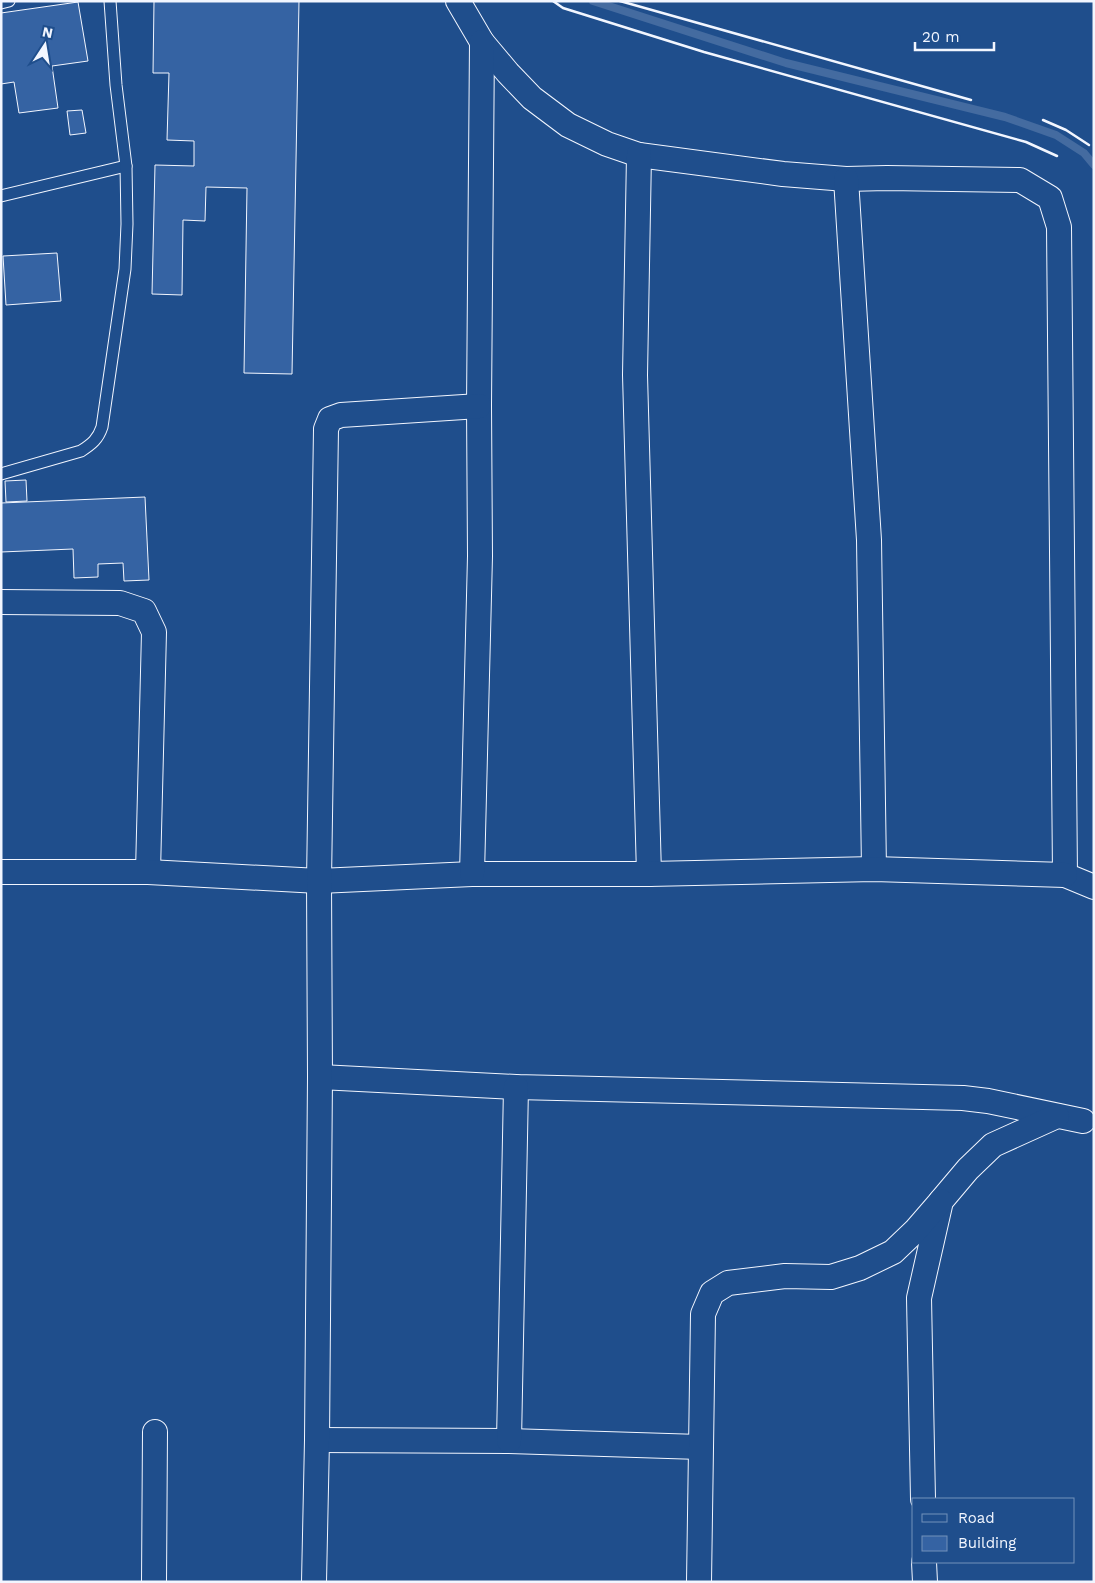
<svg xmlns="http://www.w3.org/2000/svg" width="1095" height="1583" font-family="'Work Sans',sans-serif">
<rect width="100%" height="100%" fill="#1f4e8c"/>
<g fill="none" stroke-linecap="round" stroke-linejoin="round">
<polyline stroke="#446ba0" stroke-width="8" points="593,1 786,63 1005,117 1056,135 1084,153 1094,165"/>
</g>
<g fill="#3563a3" stroke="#f2f6ff">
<polygon points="154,1 299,1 292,374 244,373 247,188 206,187 205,221 183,220 182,295 152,294 155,165 194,166 194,141 167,140 169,73 153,73"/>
<polygon points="78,2 88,61 52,66 58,108 19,113 14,82 1,84 1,13"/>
<polygon points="82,110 86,133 70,135 67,111"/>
<polygon points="57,253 61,301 6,305 3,256"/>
<polygon points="26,480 27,501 6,502 5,481"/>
<polygon points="145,497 149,580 124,581 123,563 98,564 98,577 74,578 73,549 1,552 1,503"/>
</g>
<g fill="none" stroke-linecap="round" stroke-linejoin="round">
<defs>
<g id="service">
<polyline points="1,3 9,1"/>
<polyline points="1,196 126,166"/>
<path d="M1 474 81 451C92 444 98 439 102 427L125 269 127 224 126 166 116 85 110 1"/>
</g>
<g id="minor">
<polyline points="458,1 482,42 508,73 532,98 568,125 607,144 639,155 783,174 846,179 887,178 1020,180 1050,198 1059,227 1065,875 1094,887"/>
<polyline points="639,155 635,375 649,874"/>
<polyline points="846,179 869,540 874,869"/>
<polyline points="1,602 120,603 144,611 154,632 148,872"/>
<polyline points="1,872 148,872 319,881 472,874 649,874 874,869 1065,875"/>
<polyline points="472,874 480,556 479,406 482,42"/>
<polyline points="320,1077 516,1087 963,1098 988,1101 1083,1121"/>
<polyline points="317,1440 509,1441 700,1447"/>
<polyline points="509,1441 516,1087"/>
<polyline points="923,1499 919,1298 941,1201 968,1169 993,1145 1057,1116"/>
<polyline points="924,1562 925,1582"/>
<polyline points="154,1582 155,1432"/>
<polyline points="314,1582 317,1440 320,1077 319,881 326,429 330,419 341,415 479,406"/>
<polyline points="699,1582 703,1314 712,1293 728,1283 785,1276 831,1277 860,1268 893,1252 915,1231 941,1201"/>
</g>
</defs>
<use href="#service" stroke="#f2f6ff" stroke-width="13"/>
<use href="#minor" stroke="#f2f6ff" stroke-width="26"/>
<use href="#service" stroke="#1f4e8c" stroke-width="11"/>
<use href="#minor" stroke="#1f4e8c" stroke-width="24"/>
<g stroke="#f2f6ff" stroke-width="2.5">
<polyline points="553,1 563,8 704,52 1026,142 1057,156"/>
<polyline points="620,1 971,100"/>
<polyline points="1043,120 1066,130 1089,145"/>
</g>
</g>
<rect width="1095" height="1583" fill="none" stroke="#f2f6ff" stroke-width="5"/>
<rect x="912" y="1498" width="162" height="65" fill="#1f4e8c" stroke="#7391ba"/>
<rect x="922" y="1514" width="25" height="8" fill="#1f4e8c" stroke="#7391ba"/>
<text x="958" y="1523" font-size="15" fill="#f2f6ff">Road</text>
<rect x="922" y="1536" width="25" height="15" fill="#3563a3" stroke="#7391ba"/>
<text x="958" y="1548" font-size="15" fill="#f2f6ff">Building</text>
<g transform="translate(45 45) rotate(12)" stroke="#1f4e8c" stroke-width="4" paint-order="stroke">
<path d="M0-4L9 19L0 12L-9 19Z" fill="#f2f6ff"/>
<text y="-8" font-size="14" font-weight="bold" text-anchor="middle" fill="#f2f6ff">N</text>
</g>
<path d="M915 42v8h79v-8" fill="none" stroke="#f2f6ff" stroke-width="2.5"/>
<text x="922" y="42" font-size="15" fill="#f2f6ff" stroke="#1f4e8c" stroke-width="4" paint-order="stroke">20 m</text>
</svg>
